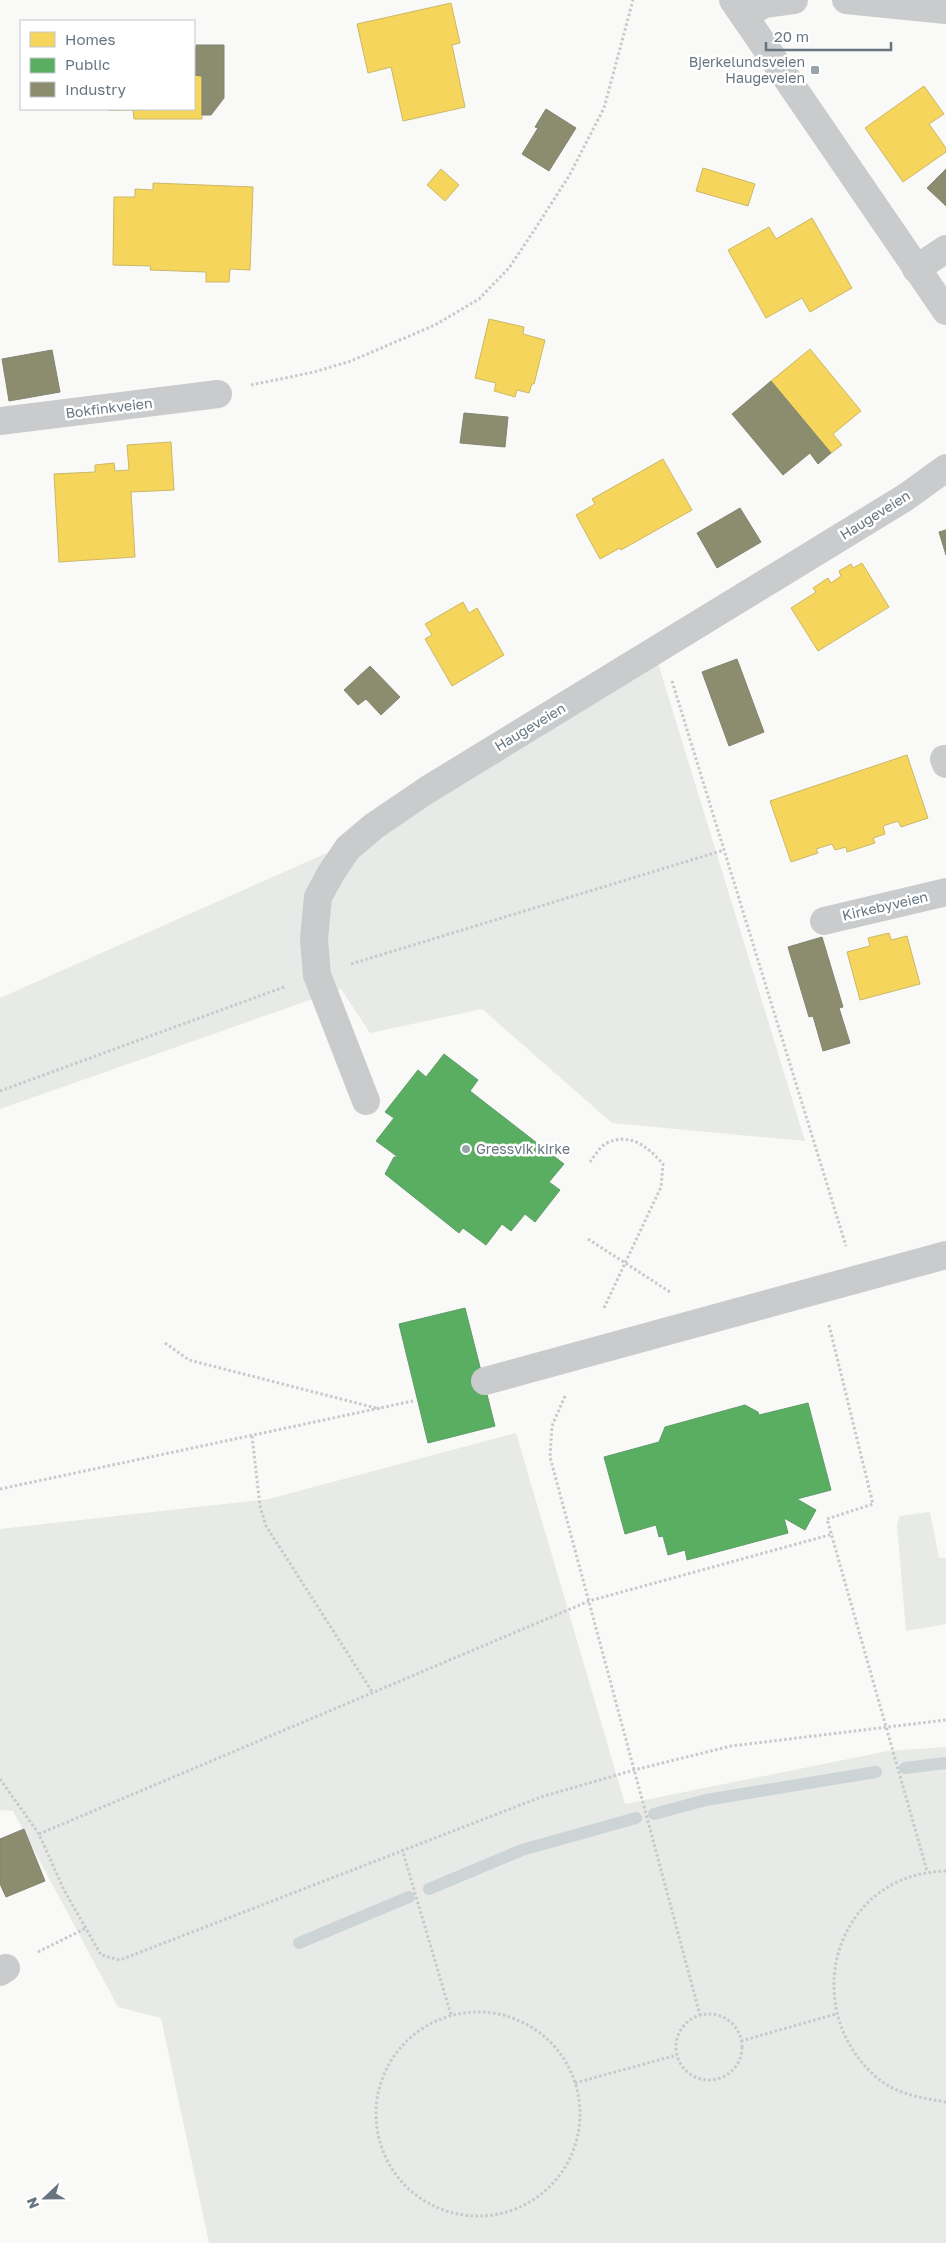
<svg xmlns="http://www.w3.org/2000/svg" width="946" height="2243" font-family="'Golos Text',sans-serif">
<rect width="100%" height="100%" fill="#f9f9f8"/>
<g fill="#e7eae6">
<polygon points="658,663 805,1141 612,1123 482,1009 370,1033 341,989 0,1109 0,998 363,837"/>
<polygon points="516,1433 625,1804 888,1751 946,1747 946,2243 209,2243 161,2018 118,2007 13,1811 0,1810 0,1529 269,1499"/>
<polygon points="930,1512 939,1558 946,1558 946,1624 906,1631 897,1524 900,1516"/>
</g>
<g fill="#f6d55c" stroke="#cbb867">
<polygon points="451,3 460,43 452,45 465,107 403,121 391,67 368,73 357,24"/>
<polygon points="194,75 202,76 202,119 134,119 133,110 108,110 194,109"/>
<polygon points="924,86 944,114 929,124 946,148 946,152 903,182 865,128"/>
<polygon points="703,168 755,184 748,206 696,191"/>
<polygon points="441,169 459,185 445,201 427,185"/>
<polygon points="153,183 253,187 250,270 230,269 229,282 206,282 206,272 150,270 151,266 113,265 114,197 135,197 135,189 153,190"/>
<polygon points="812,218 852,288 810,312 802,298 766,318 728,250 769,227 776,239"/>
<polygon points="489,319 524,327 523,334 545,340 534,384 532,384 529,393 517,390 515,397 494,391 496,383 475,378"/>
<polygon points="810,349 861,411 833,434 842,445 831,453 771,381"/>
<polygon points="171,442 174,490 131,492 135,557 59,562 54,474 95,472 95,465 114,463 115,471 129,470 127,445"/>
<polygon points="663,459 692,510 621,550 620,548 600,559 576,515 595,504 592,499"/>
<polygon points="862,563 889,607 818,651 791,608 816,592 813,588 828,578 831,583 841,576 839,571 851,564 853,568"/>
<polygon points="463,602 469,613 477,608 504,655 452,686 425,639 432,635 425,624"/>
<polygon points="907,755 928,818 901,827 898,821 883,826 885,834 873,838 875,843 847,852 846,847 835,850 832,844 816,849 818,853 791,862 770,801"/>
<polygon points="889,933 891,940 907,936 920,984 860,1000 847,952 870,946 868,938"/>
</g>
<g fill="#5aae61" stroke="#5e9d6a">
<polygon points="444,1054 478,1080 470,1091 564,1164 549,1182 560,1190 535,1222 525,1214 511,1231 502,1224 486,1245 463,1228 459,1233 385,1174 394,1157 398,1157 376,1141 394,1118 385,1112 418,1070 426,1077"/>
<polygon points="465,1308 495,1426 428,1443 399,1324"/>
<polygon points="808,1403 831,1490 797,1499 816,1510 805,1530 784,1518 788,1533 687,1560 685,1550 668,1555 663,1536 659,1537 656,1525 625,1534 604,1457 659,1442 665,1427 745,1405 758,1412 759,1415"/>
</g>
<g fill="#8c8c6e" stroke="#818573">
<polygon points="196,45 224,45 224,98 211,115 202,115 202,76 194,75 194,49 196,49"/>
<polygon points="546,109 576,128 549,171 522,154 538,128 535,127"/>
<polygon points="946,169 946,206 927,188"/>
<polygon points="52,350 60,392 9,401 2,359"/>
<polygon points="771,381 831,453 818,464 810,453 783,475 732,414"/>
<polygon points="464,413 508,417 505,447 460,443"/>
<polygon points="740,508 761,542 717,568 697,533"/>
<polygon points="946,530 946,555 939,532"/>
<polygon points="737,659 764,732 729,746 702,672"/>
<polygon points="370,666 400,697 381,715 366,699 358,705 344,690"/>
<polygon points="822,937 843,1007 839,1008 850,1043 823,1051 813,1016 809,1017 788,947"/>
<polygon points="24,1829 45,1881 6,1897 0,1884 0,1839"/>
</g>
<g fill="none" stroke-linecap="round" stroke-linejoin="round">
<g stroke="#cdd4d6" stroke-width="12">
<polyline points="905,1768 946,1763"/>
<polyline points="654,1814 706,1800 876,1772"/>
<polyline points="429,1889 522,1850 636,1818"/>
<polyline points="299,1943 409,1897"/>
</g>
<g stroke="#c8c9ca" stroke-width="3" stroke-dasharray="2.5 2.5" stroke-linecap="butt">
<polyline points="251,385 314,372 351,361 435,325 479,299 509,268 533,232 569,176 604,108 633,0"/>
<polyline points="672,681 846,1246"/>
<polyline points="351,964 724,850"/>
<polyline points="0,1091 284,987"/>
<path d="M590 1162C594 1157 599 1148 605 1144 630 1131 648 1147 663 1164L661 1187 603 1310"/>
<polyline points="588,1239 670,1292"/>
<polyline points="829,1325 873,1504 827,1519 927,1871"/>
<polyline points="165,1343 189,1360 380,1409"/>
<polyline points="565,1396 552,1426 550,1457 700,2015"/>
<polyline points="252,1436 260,1506 266,1526 373,1693"/>
<polyline points="0,1489 413,1401"/>
<polyline points="0,1779 39,1834 64,1890 101,1955 120,1960 541,1797 634,1770 731,1746 946,1720"/>
<polyline points="39,1834 589,1601 833,1534"/>
<polyline points="402,1849 451,2015"/>
<path d="M946 1871C837 1873 796 2005 875 2076 895 2094 921 2098 946 2102"/>
<polyline points="38,1952 86,1928"/>
<circle cx="478" cy="2114" r="102"/>
<circle cx="709" cy="2047" r="33"/>
<polyline points="741,2041 836,2014"/>
<polyline points="575,2083 677,2055"/>
</g>
<g stroke="#cacbcc" stroke-width="28">
<polyline points="733,0 946,311"/>
<polyline points="846,0 946,10"/>
<polyline points="745,16 764,4 794,0"/>
<polyline points="916,269 946,249"/>
<polyline points="0,421 218,394"/>
<polyline points="944,759 946,764"/>
<polyline points="824,921 946,892"/>
<polyline points="366,1101 317,975 314,939 318,897 331,873 348,848 374,826 427,790 906,497 946,468"/>
<polyline points="485,1381 946,1255"/>
<polyline points="0,1972 6,1968"/>
</g>
</g>
<g fill="#99a3aa" stroke="#fff" stroke-width="2">
<rect x="810" y="65" width="10" height="10" rx="2.5"/>
<circle cx="466" cy="1149" r="5"/>
</g>
<g text-anchor="middle" stroke-width="5" stroke-linejoin="round" paint-order="stroke">
<g font-size="14" fill="#667580" stroke="#fff" text-anchor="end">
<text x="805" y="67">Bjerkelundsveien<tspan x="805" dy="16">Haugeveien</tspan></text>
<text x="476" y="1154" text-anchor="start">Gressvik kirke</text>
</g>
<g font-size="14" fill="#667580" stroke="#fff">
<text transform="translate(109 408) rotate(-7)" y="5">Bokfinkveien</text>
<text transform="translate(875 515) rotate(-32)" y="5">Haugeveien</text>
<text transform="translate(530 727) rotate(-31)" y="5">Haugeveien</text>
<text transform="translate(885 906) rotate(-13)" y="5">Kirkebyveien</text>
</g>
</g>
<rect x="20" y="20" width="175" height="90" fill="#ffffff" stroke="#c2c8cc"/>
<rect x="30" y="32" width="25" height="15" fill="#f6d55c" stroke="#c2c8cc"/>
<text x="65" y="45" font-size="15" fill="#667580">Homes</text>
<rect x="30" y="58" width="25" height="15" fill="#5aae61" stroke="#c2c8cc"/>
<text x="65" y="70" font-size="15" fill="#667580">Public</text>
<rect x="30" y="82" width="25" height="15" fill="#8c8c6e" stroke="#c2c8cc"/>
<text x="65" y="95" font-size="15" fill="#667580">Industry</text>
<g transform="translate(45 2198) rotate(248)" stroke="#ffffff" stroke-width="4" paint-order="stroke">
<path d="M0-4L9 19L0 12L-9 19Z" fill="#667580"/>
<text y="-8" font-size="14" font-weight="bold" text-anchor="middle" fill="#667580">N</text>
</g>
<path d="M766 42v8h125v-8" fill="none" stroke="#667580" stroke-width="2.5"/>
<text x="774" y="42" font-size="15" fill="#667580" stroke="#ffffff" stroke-width="4" paint-order="stroke">20 m</text>
</svg>
